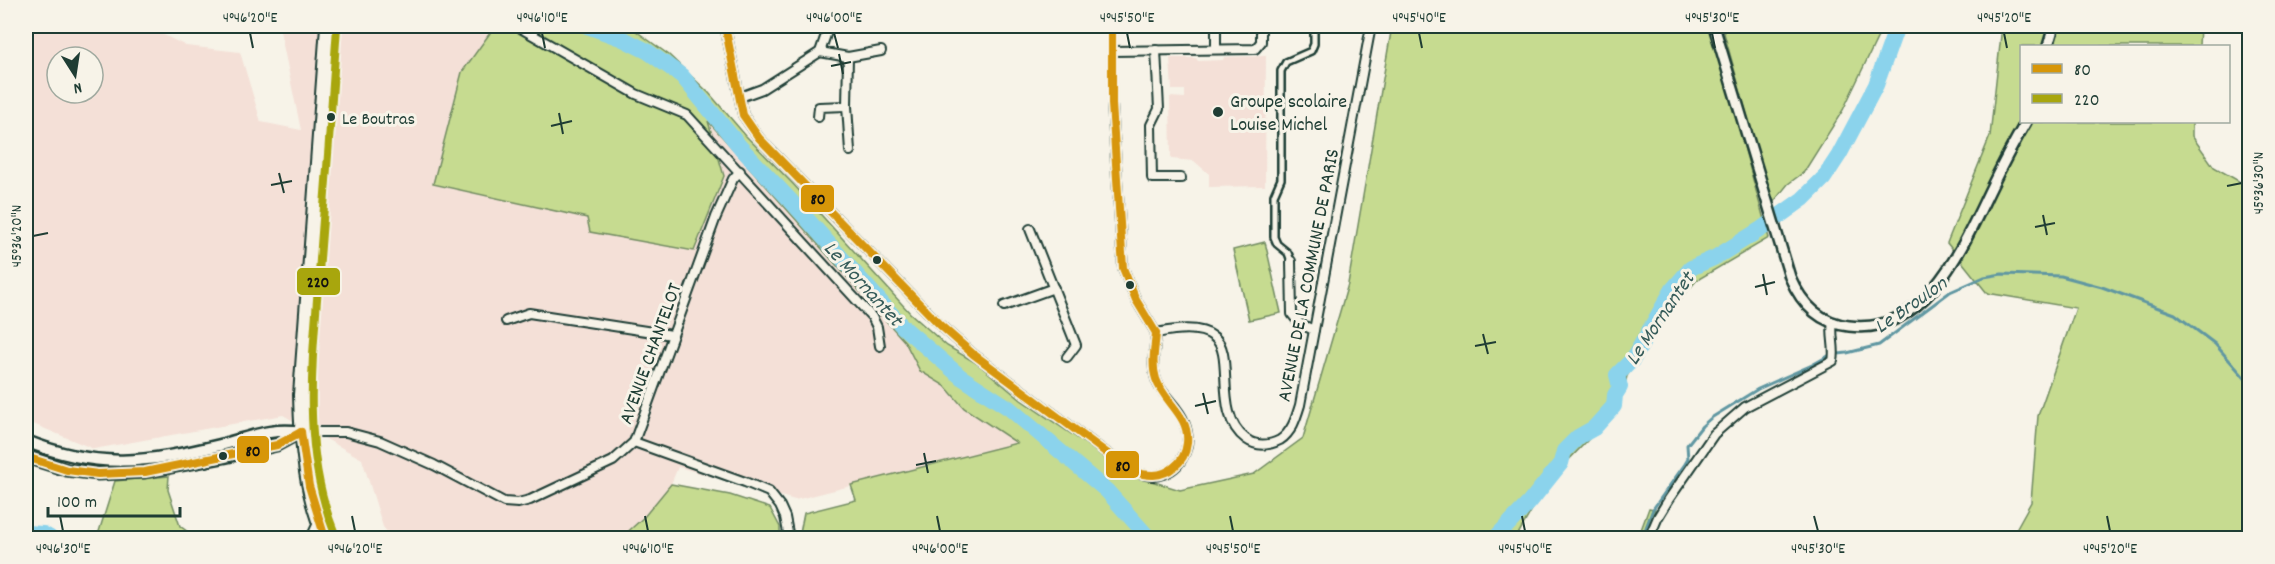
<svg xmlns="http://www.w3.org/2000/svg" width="2275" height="564" font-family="Dekko,sans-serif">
<rect width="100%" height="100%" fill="#f7f3e8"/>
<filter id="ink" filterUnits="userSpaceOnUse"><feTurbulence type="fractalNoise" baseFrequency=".0167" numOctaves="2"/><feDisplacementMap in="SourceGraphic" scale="12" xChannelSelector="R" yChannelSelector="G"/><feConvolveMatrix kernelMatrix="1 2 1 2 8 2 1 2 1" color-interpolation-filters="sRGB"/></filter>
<g filter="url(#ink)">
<g fill="#f4e0d7" fill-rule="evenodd">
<path d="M26 26H163L162 34 186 46 240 52 261 122 301 130 279 26H495L462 72 433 184 587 218 707 119 905 342 920 371 945 386 964 408 1018 444 795 500 678 467 671 484 644 517 620 538H392L383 527 362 459 283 415 94 449 26 421ZM57 57H93V93H57Z"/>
<polygon points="1266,56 1265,186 1209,187 1209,174 1194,161 1171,159 1170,97 1185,98 1185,90 1172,90 1170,58 1196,58 1198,61 1223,60 1224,57"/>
</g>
<g fill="#c6db90" stroke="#728c62" stroke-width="1.5">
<path d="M495 26H629L669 55 709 93 746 136 794 185 910 313 947 346 978 364 1021 400 1132 475 1180 490 1254 474 1303 438 1348 284 1392 26H1711L1769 238 1697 280 1666 315 1627 376C1619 420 1578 445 1552 479 1538 498 1527 518 1516 538H799L804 513 856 500 851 485 1017 443 964 408 945 386 920 371 905 342 708 121 724 176 694 251 590 232 587 218 433 184 462 72Z"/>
<polygon points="1722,26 1883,26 1843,110 1804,172 1788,184 1772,204"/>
<polygon points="2002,26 2200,26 2199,46 2022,46 2022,122 2192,122 2192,136 2214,167 2249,187 2249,538 2001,538 2016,529 2031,502 2038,416 2076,308 1987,293 1947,243 1990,136"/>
<polygon points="1265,242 1281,313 1249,320 1233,250"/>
<polygon points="169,476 168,490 180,526 196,538 97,538 115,481"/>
<polygon points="671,484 730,495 770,508 780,527 780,538 621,538 644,517"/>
<polygon points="1649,508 1655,509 1645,538 1638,538"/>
</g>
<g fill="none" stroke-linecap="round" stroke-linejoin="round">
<polyline stroke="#6097a2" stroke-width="3" points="1642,538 1653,509 1685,464 1688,459 1687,445 1702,426 1711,418 1758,389 1812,365 1830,355 1847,353 1879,345 1950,292 1984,277 2002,274 2061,276 2102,287 2175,314 2215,344 2250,384"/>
<g stroke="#8bd3ec" stroke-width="16">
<polyline points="587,26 623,39 647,51 682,76 741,148 790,200 903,327 961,377 1009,408 1107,491 1149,538"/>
<polyline points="26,533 43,534 50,538"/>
<polyline points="1497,538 1499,534 1529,503 1561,463 1564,451 1578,437 1594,428 1614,406 1615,395 1620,387 1617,375 1633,359 1673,289 1691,268 1716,257 1761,229 1803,199 1824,178 1839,155 1876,85 1897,26"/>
</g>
<defs>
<polyline id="pedestrian" points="1291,261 1288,253 1277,244 1274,237 1274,195 1281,179 1281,71 1286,62 1311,51 1314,44 1314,26"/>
<g id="minor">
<polyline points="517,26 636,94 687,115 872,317 877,327 880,346"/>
<path d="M725 26 743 115 759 138 940 325 973 354 1131 471C1138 473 1147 476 1153 476 1181 473 1194 447 1184 422 1179 408 1164 397 1158 384 1150 368 1155 350 1156 333"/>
<polyline points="1112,26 1112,104 1123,268 1136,300 1156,333"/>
<polyline points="1216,49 1216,26"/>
<polyline points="1156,50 1159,109 1151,125 1152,178 1181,178"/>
<polyline points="1112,51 1255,49 1261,42 1261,26"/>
<polyline points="820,52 848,57 881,51"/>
<polyline points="848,57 847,106 850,151"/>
<polyline points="740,97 762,89 820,52 829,26"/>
<polyline points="818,117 819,107 847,106"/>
<polyline points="1030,229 1076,345 1067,357"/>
<polyline points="1291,261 1292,314 1300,324 1314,330"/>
<polyline points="1004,306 1054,288"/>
<polyline points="506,321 529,313 672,335"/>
<path d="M1156 333C1173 330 1199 325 1214 337 1236 354 1212 414 1246 439 1257 447 1268 446 1280 440 1292 432 1296 418 1300 405L1371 26"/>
<polyline points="301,432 346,432 380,441 434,465 504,502 518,503 530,500 613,461 634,442 716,217 733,179 740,171"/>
<polyline points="634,442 745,482 769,492 780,506 785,517 789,538"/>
<polyline points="311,538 318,523"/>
<path d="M1649 538 1658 517 1669 499 1714 434 1745 407 1833 361C1836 348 1830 335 1833 322"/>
</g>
<g id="tertiary">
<path d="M1714 26 1790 277C1801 303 1819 323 1849 326 1926 336 1963 246 1990 190 2001 167 2013 144 2026 122"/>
<polyline points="2048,46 2054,26"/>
</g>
<g id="secondary">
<path d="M26 441C98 470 146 463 220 445 249 438 270 427 301 432"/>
<polyline points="26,457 67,470 98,474 145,472 225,457 277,445 301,432"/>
</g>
<path id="primary" d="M325 538C305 493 301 444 300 395L327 26"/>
</defs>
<use href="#pedestrian" stroke="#1f3d34" stroke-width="10"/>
<use href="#minor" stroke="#1f3d34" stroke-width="12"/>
<use href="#tertiary" stroke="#1f3d34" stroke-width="14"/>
<use href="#secondary" stroke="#1f3d34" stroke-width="15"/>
<use href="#primary" stroke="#1f3d34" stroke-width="16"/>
<use href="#pedestrian" stroke="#f7f3e8" stroke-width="5"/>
<use href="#minor" stroke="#f7f3e8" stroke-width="8"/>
<use href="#tertiary" stroke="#f7f3e8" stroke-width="9"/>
<use href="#secondary" stroke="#f7f3e8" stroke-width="10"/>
<use href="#primary" stroke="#f7f3e8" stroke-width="12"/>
<defs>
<g id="bus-1">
<path d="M725 26 743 115 759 138 940 325 973 354 1131 471C1147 476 1161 478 1174 467 1182 461 1186 453 1187 443 1190 415 1164 403 1156 379 1151 364 1155 348 1156 333"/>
<polyline points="1112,26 1112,104 1123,268 1136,300 1156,333"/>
<polyline points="301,432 309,486 325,538"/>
<polyline points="26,457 67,470 98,474 145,472 277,445 301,432"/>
</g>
<path id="bus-2" d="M335 534C299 445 314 352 320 259 326 182 332 104 337 27"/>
</defs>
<use href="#bus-1" stroke="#f7f3e8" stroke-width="12"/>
<use href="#bus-2" stroke="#f7f3e8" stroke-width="12"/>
<use href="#bus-1" stroke="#d79608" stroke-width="8"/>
<use href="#bus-2" stroke="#a8a60d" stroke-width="8"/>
</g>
</g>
<path fill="none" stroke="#1f3d34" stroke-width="2" d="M250 33 253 48M542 33 545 48M834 33 838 48M1127 33 1130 48M1419 33 1422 48M1712 33 1715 48M2004 33 2007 48M839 54 843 74M831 66 851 62M559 113 563 134M551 126 572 121M279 173 284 193M271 185 292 181M2227 186 2242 183M2043 215 2047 235M2035 227 2055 223M33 236 48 233M1763 274 1767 295M1755 287 1775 282M1483 334 1488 354M1475 346 1496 342M1203 393 1208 414M1195 406 1216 401M924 453 928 473M916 465 936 461M60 516 63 531M352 516 355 531M645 516 648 531M937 516 940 531M1230 516 1233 531M1522 516 1525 531M1814 516 1818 531M2107 516 2110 531"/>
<g fill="#1f3d34" stroke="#f7f3e8" stroke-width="2">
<circle cx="1218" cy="112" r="6"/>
<circle cx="331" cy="117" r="5"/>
<circle cx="877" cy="260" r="5"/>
<circle cx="1130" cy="285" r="5"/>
<circle cx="223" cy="456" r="5"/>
</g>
<g text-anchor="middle" stroke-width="6" stroke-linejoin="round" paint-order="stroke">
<g font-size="18" fill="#1f3d34" stroke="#f7f3e8" text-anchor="start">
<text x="342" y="124">Le Boutras</text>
</g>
<g font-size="20" fill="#1f3d34" stroke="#f7f3e8" text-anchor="start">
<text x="1230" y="107">Groupe scolaire<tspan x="1230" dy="23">Louise Michel</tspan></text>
</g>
<g font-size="20" fill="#1f3d34" stroke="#f7f3e8">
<text transform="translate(1307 275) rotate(-79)" y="7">AVENUE DE LA COMMUNE DE PARIS</text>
<text transform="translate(649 353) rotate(-70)" y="7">AVENUE CHANTELOT</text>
</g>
<g font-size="21" font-style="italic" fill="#355b59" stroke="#f7f3e8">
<text transform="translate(864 283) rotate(48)" y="7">Le Mornantet</text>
<text transform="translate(1910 304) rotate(-35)" y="7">Le Broulon</text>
<text transform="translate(1659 318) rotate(-56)" y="7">Le Mornantet</text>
</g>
</g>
<g stroke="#f7f3e8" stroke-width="2">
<rect x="800" y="184" width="35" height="29" rx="6" fill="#d79608"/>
<rect x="296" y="267" width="45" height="29" rx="6" fill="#a8a60d"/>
<rect x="236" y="435" width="34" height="29" rx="6" fill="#d79608"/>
<rect x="1105" y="450" width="35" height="29" rx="6" fill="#d79608"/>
</g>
<g font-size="16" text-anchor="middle" font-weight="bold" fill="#111">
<text x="818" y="204">80</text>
<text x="318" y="287">220</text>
<text x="253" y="456">80</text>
<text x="1123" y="471">80</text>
</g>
<rect width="2275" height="564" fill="none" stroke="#f7f3e8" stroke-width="66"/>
<rect x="2020" y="45" width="210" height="78" fill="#f7f3e8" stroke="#a1aaa0" stroke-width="1.5"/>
<rect x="2032" y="64" width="30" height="9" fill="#d79608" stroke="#a1aaa0" stroke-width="1.5"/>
<text x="2074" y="75" font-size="18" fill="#1f3d34">80</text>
<rect x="2032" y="94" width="30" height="9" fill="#a8a60d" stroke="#a1aaa0" stroke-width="1.5"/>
<text x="2074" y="105" font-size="18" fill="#1f3d34">220</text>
<g transform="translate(75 75) rotate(168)"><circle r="28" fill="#f7f3e8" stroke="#a1aaa0" stroke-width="1.5"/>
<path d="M0-4.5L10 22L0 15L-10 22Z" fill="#1f3d34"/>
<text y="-9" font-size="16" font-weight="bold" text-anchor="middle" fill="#1f3d34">N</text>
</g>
<path d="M48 507v9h132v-9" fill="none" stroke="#1f3d34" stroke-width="3"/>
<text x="57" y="507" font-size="18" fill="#1f3d34" stroke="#f7f3e8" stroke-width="4.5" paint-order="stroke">100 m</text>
<rect x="33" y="33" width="2209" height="498" fill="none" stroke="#1f3d34" stroke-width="2"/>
<g font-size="15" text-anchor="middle" fill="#1f3d34">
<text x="250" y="22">4°46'20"E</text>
<text x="542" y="22">4°46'10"E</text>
<text x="834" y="22">4°46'00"E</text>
<text x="1127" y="22">4°45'50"E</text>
<text x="1419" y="22">4°45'40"E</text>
<text x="1712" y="22">4°45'30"E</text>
<text x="2004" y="22">4°45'20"E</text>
<text transform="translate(2258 183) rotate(-90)" y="5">45°36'30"N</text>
<text transform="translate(16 236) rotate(-90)" y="5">45°36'20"N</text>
<text x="63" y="553">4°46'30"E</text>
<text x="355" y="553">4°46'20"E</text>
<text x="648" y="553">4°46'10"E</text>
<text x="940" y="553">4°46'00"E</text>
<text x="1233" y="553">4°45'50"E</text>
<text x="1525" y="553">4°45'40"E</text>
<text x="1818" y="553">4°45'30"E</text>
<text x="2110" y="553">4°45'20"E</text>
</g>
</svg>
